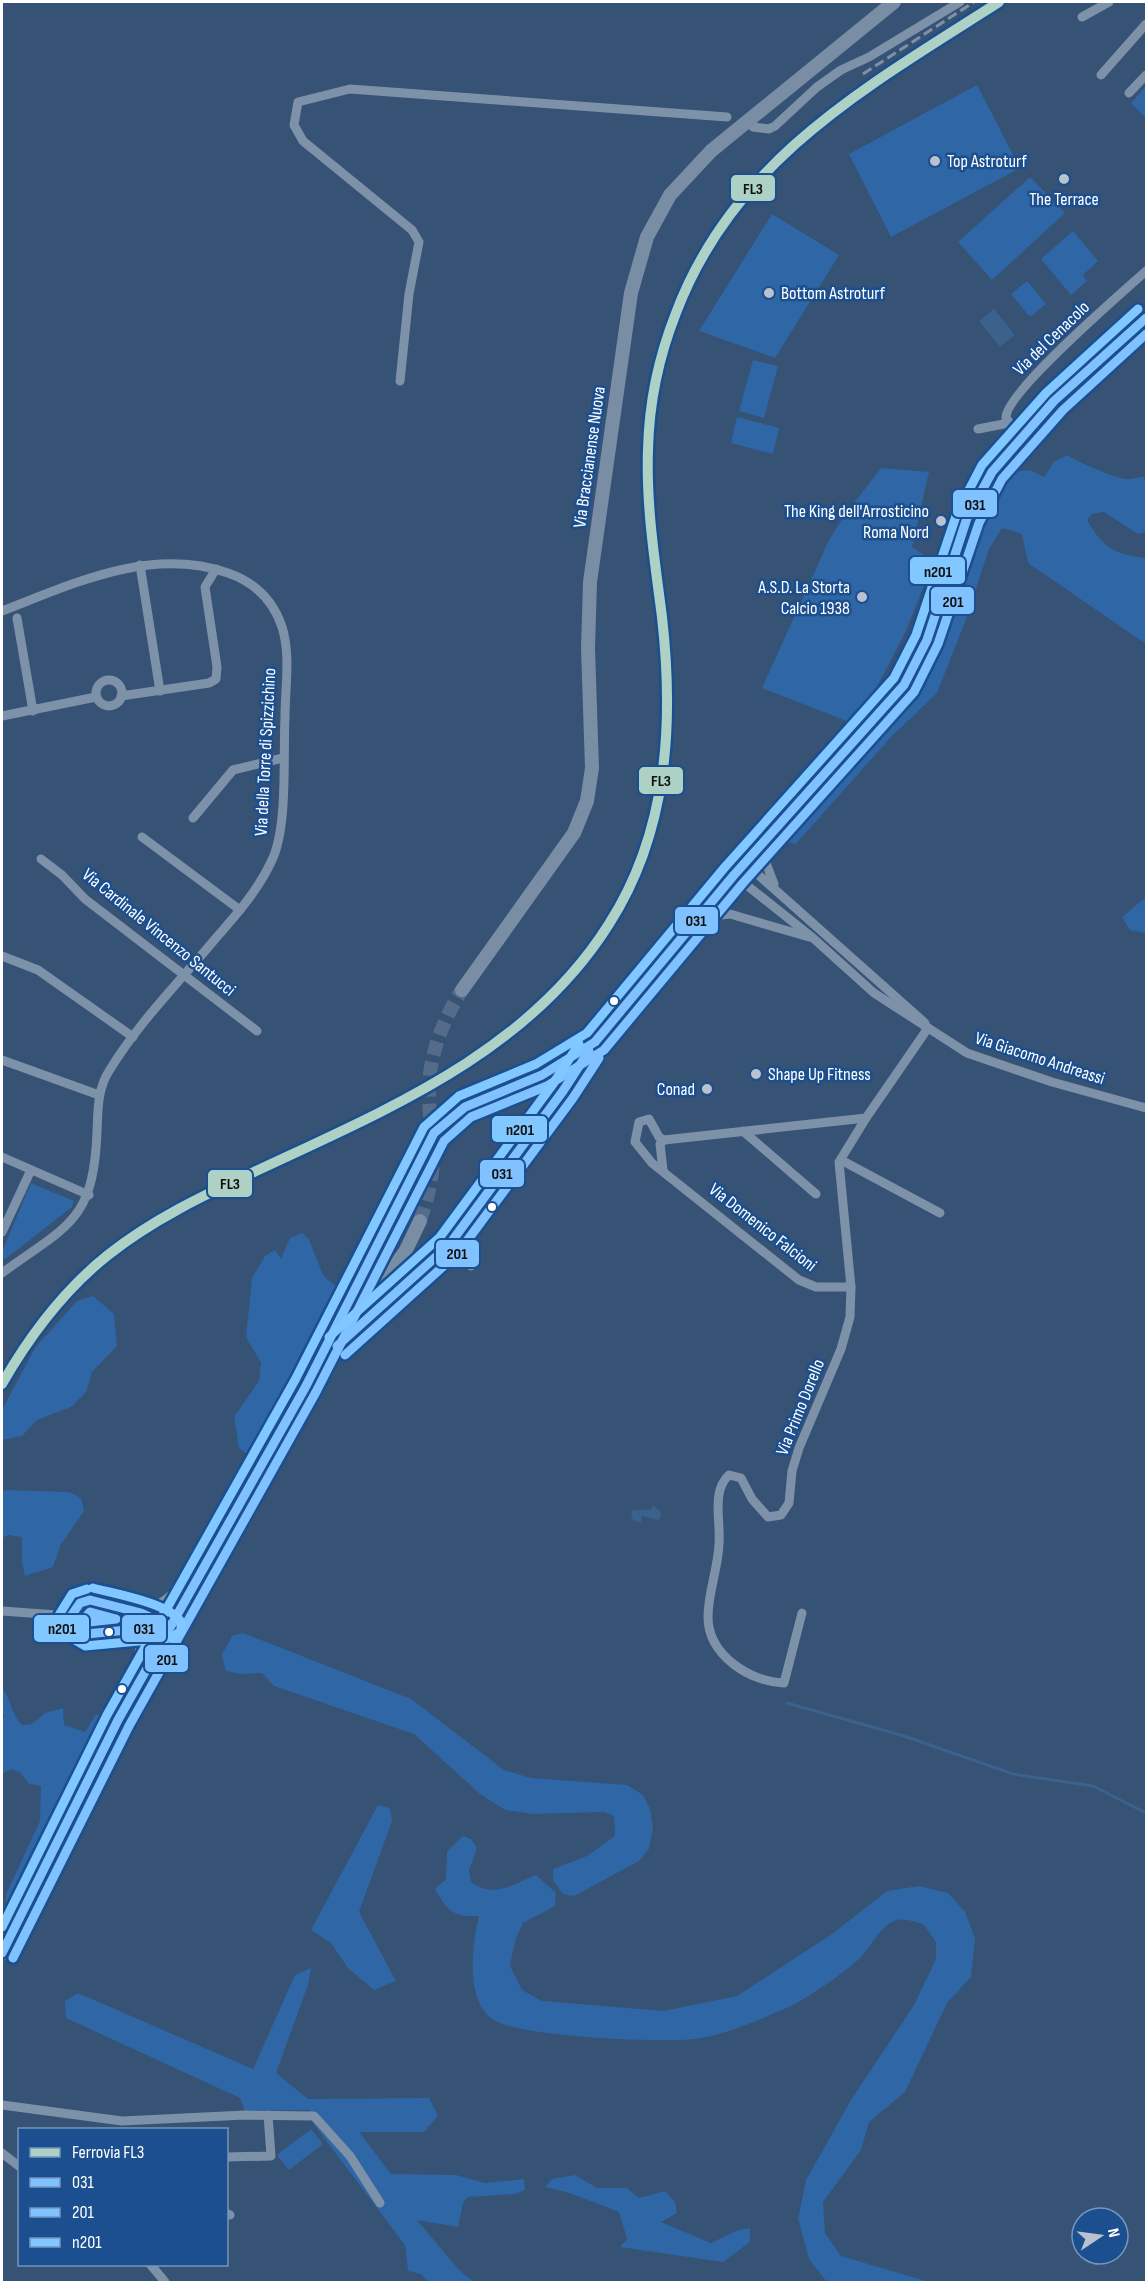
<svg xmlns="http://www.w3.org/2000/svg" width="1148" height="2284" font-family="'Sofia Sans Condensed',sans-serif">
<rect width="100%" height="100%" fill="#365274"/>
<g fill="#2f66a5">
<polygon points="977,85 1020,168 891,237 849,154"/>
<polygon points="1146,86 1146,118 1131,103"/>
<polygon points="1030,177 1065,213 992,280 958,242"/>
<polygon points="772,214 839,255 775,358 699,331"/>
<polygon points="1073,231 1098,261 1083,275 1087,281 1071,295 1041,259"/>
<polygon points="1027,281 1046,304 1030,317 1011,294"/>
<polygon points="753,360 778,366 764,418 739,411"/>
<polygon points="737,417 779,428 773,454 731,443"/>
<path d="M1067 455C1075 461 1116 478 1125 479 1131 480 1138 477 1144 477L1146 482V532L1138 534 1104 512 1092 514 1087 520C1104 549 1114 554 1146 558V644L1028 563 1022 534 1002 528 989 549 965 622 937 693 891 737 796 844 782 840 781 827 915 678 930 656 991 494 1007 473 1030 470 1044 477 1054 462Z"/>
<polygon points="881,468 929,472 912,547 934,561 905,633 857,725 762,688 829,540 844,516"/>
<polygon points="1146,897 1146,933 1130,930 1122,917"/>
<polygon points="31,1183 74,1201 72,1207 4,1260 2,1252"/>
<polygon points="302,1233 309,1240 323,1275 340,1290 338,1311 251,1457 239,1448 234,1417 259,1381 261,1363 246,1337 252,1278 265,1256 275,1250 281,1259 290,1238"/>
<polygon points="93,1296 114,1314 117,1346 92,1372 86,1392 71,1407 37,1420 22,1436 2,1440 2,1410 35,1348 77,1301"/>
<polygon points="5,1490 69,1492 81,1498 84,1511 60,1546 53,1567 25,1576 22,1562 22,1537 8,1535 2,1538 2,1492"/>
<circle cx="89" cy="1617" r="12"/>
<polygon points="106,1609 152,1620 154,1622 109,1627"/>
<polygon points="243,1633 411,1699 504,1770 531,1778 627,1785 643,1795 650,1809 653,1828 649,1849 639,1861 574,1896 563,1894 553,1880 553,1869 587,1856 615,1836 614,1816 604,1812 534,1814 505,1810 480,1794 414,1734 274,1686 262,1673 240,1674 226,1671 222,1655 232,1636"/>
<path d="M2 1688C12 1700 10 1713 22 1725L32 1724 45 1713 63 1708 64 1725 85 1732 96 1714 104 1717C87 1787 49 1852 15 1914L5 1913 6 1894 40 1821 41 1786 29 1784 20 1772 11 1769 2 1774V1723L4 1715 2 1712Z"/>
<polygon points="378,1805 390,1808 392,1821 359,1912 396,1981 374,1990 348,1968 331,1943 311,1930"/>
<path d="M463 1836 471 1839 477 1848 469 1870 471 1882C494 1899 513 1884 536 1875L556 1893 555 1906 523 1923 515 1941 510 1966 522 1990 542 2001 663 2011 737 1996 832 1934 887 1891 919 1886 948 1893 965 1912 975 1938 971 1977 947 2003 905 2092 869 2122 861 2150 823 2202 825 2233 841 2256 929 2282H827L809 2259 798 2219 806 2180 851 2100 914 2005 936 1959V1942L923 1924C916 1922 904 1918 897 1920 879 1926 873 1945 860 1958 848 1970 805 2000 789 2007 759 2020 727 2035 694 2039 661 2043 516 2037 492 2019 465 1999 472 1944 479 1916 454 1917 448 1912 435 1889L446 1879 447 1852Z"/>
<polygon points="311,1968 308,1985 276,2073 308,2099 429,2098 438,2116 424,2132 359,2132 391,2174 456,2175 485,2183 524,2179 525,2190 515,2194 468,2197 463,2203 458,2227 417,2220 459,2270 474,2282 428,2282 421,2274 408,2271 405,2245 312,2122 309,2110 245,2111 240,2098 66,2018 65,2001 78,1993 253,2069 295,1975"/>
<polygon points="311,2129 323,2144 289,2170 277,2155"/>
<polygon points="575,2175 597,2188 627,2188 639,2198 665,2191 675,2202 677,2213 661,2222 711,2243 738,2230 750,2228 750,2242 723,2262 620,2247 627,2239 619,2212 570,2193 545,2187 552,2179"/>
</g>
<g fill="#3b618d">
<polygon points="994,309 1015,335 1000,347 979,321"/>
<polygon points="653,1505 661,1512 661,1517 658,1520 642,1516 641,1523 633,1520 631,1514 633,1510 651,1510"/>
</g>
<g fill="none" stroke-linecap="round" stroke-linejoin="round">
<polyline stroke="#3b618d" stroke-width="3" points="787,1703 904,1736 1013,1774 1093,1786 1146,1813"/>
<path stroke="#546c89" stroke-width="14" stroke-dasharray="14 7" stroke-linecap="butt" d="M420 1221C428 1197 434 1174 433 1149 432 1127 428 1106 429 1084 431 1051 444 1018 462 990"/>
<g stroke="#7d92a8" stroke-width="9">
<polyline points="1082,17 1109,2"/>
<polyline points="1101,75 1146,24"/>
<polyline points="1129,93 1146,75"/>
<polyline points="753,127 769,129 775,126 817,87 841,70 869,57 960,2"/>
<polyline points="400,381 409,294 419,242 412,230 303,141 294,125 298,102 350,89 727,117"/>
<polyline points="978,429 1009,423"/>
<path d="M1021 437 1006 418C1004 394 1123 292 1146 271"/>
<polyline points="140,565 160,691"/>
<path d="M2 611C73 584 150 546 228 573 254 582 273 600 282 627 291 655 285 688 285 717 283 757 288 826 272 860 259 889 237 914 216 938 180 981 138 1023 109 1071 97 1090 98 1111 97 1133 93 1222 68 1225 2 1273"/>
<polyline points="17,618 33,711"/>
<circle cx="109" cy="693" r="13"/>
<polyline points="121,696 209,683 216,679 217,667 205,587 216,569"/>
<polyline points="2,716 96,697"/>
<polyline points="193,818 233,770 283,758"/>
<polyline points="142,837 240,910"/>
<polyline points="769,840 766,863 774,884"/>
<polyline points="41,859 62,875 85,899 257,1031"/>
<polyline points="745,863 925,1023"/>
<polyline points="734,875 813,938 874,993 967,1053 1052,1082 1146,1108"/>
<polyline points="696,929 712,916 730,914 809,937"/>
<polyline points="2,956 38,970 133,1037"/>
<polyline points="2,1060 99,1095"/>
<polyline points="743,1131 816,1194"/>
<polyline points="2,1157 89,1195"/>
<polyline points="841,1160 940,1213"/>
<polyline points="663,1170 660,1144 664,1140"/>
<polyline points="2,1232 31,1170"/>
<polyline points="463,1250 471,1266"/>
<polyline points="851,1287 816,1287 799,1280 652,1163 635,1142 639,1122 649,1119 659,1137 664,1140 866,1118"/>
<polygon points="90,1600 141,1613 170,1626 86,1634 73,1626 71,1616 80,1603"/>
<polyline points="2,1611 71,1616"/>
<path d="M138 1611C167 1606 178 1587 199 1569"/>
<path d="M802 1613 784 1683C750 1682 708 1655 708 1617 708 1592 718 1569 719 1544 721 1522 711 1491 729 1475L741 1478 752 1499 768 1517 781 1515 789 1503 792 1471 799 1448 841 1349 850 1317 851 1287 839 1162 866 1118 928 1028"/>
<path d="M95 1633C108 1625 108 1611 95 1602"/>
<path d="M119 1713C121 1690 148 1656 137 1637L125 1632"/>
<polyline points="2,2105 122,2121 245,2115 314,2116 350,2156 380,2203"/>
<polyline points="2,2153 20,2167"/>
<polyline points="226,2157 271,2156 268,2115"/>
<polyline points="226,2213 230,2215"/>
<polyline points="150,2264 165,2282"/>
</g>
<g stroke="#798da4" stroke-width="14">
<polyline points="462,990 574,833 587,801 592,768 588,648 590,582 631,293 647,237 670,195 711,151 894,2"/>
<polyline points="339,1340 405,1252 420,1221"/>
</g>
<g stroke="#7d8ea7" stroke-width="15">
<path d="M323 1355 428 1142C451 1104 492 1097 529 1081 551 1071 570 1058 590 1045"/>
<polyline points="2,1953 118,1720 307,1385 331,1352 449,1245 563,1091 595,1042 734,875 899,693 924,648 966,523 989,475 1030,427 1146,318"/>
</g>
<g stroke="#7e92a7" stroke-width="3" stroke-dasharray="10 4.5" stroke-linecap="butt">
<polyline points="897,70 937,37"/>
<polyline points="863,74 974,2"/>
</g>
<defs>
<g id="bus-1">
<polyline points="337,1346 449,1245 563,1091 589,1051"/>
<polygon points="90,1600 141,1613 170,1626 86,1634 73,1626 71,1616 80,1603"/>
<polyline points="2,1953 118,1720 306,1386 434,1133 465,1107 542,1075 595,1042 734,875 904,685 927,640 967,518 992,472 1054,401 1146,318"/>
</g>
<g id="bus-2">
<polyline points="345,1355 458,1253 573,1098 599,1058"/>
<polygon points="90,1612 116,1619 89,1622 84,1619"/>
<polyline points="13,1958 129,1726 316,1392 444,1141 471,1117 547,1086 604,1050 743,883 914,692 938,644 979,523 1002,479 1063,410 1146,334"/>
</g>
<g id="bus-3">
<polyline points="329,1337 440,1237 553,1084 579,1044"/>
<path d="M87 1589 72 1594 59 1615 63 1633 85 1646 171 1638 181 1631V1622C169 1603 115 1594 93 1588"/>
<polyline points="2,1927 107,1715 295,1380 424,1127 459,1096 536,1064 587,1033 725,867 894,678 916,635 957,513 982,465 1046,393 1138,309"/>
</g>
</defs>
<use href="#bus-1" stroke="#1b4f8f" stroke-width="14"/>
<use href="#bus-2" stroke="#1b4f8f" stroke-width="14"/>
<use href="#bus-3" stroke="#1b4f8f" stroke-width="14"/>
<use href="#bus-1" stroke="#80c2ff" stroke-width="9"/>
<use href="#bus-2" stroke="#80c2ff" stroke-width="9"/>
<use href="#bus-3" stroke="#80c8ff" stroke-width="9"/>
<defs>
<path id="rail-1" d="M2 1384C30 1335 64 1290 108 1255 152 1220 204 1195 254 1172 386 1110 528 1053 609 924 668 832 674 723 662 617 655 562 646 506 648 450 649 403 659 356 676 313 734 159 868 86 999 2"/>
</defs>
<use href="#rail-1" stroke="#1b4f8f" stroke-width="15"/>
<use href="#rail-1" stroke="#add1c5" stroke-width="10"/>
</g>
<g fill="#b9c2ce" stroke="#1b4f8f" stroke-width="2">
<circle cx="935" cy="161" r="6"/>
<circle cx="1064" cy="179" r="6"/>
<circle cx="769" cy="293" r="6"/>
<circle cx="941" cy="521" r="6"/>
<circle cx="862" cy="597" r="6"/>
<circle cx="756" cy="1074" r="6"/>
<circle cx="707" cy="1089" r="6"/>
</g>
<g fill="#fff" stroke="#1b4f8f" stroke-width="2">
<circle cx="614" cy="1001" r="5"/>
<circle cx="492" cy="1207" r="5"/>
<circle cx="109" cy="1632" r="5"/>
<circle cx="122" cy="1689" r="5"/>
</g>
<g text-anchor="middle" stroke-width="5" stroke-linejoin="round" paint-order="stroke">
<g font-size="18" fill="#fff" stroke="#1b4f8f" text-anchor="start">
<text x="947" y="167">Top Astroturf</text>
<text x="1064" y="205" text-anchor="middle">The Terrace</text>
<text x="781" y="299">Bottom Astroturf</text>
<text x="929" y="517" text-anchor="end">The King dell'Arrosticino<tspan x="929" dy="21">Roma Nord</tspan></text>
<text x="850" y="593" text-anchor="end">A.S.D. La Storta<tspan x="850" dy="21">Calcio 1938</tspan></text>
<text x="768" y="1080">Shape Up Fitness</text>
<text x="695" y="1095" text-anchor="end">Conad</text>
</g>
<g font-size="18" fill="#fff" stroke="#1b4f8f">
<text transform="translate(1051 338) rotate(-44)" y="6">Via del Cenacolo</text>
<text transform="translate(589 457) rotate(-82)" y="6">Via Braccianense Nuova</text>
<text transform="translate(265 752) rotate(-87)" y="6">Via della Torre di Spizzichino</text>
<text transform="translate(159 932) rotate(39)" y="6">Via Cardinale Vincenzo Santucci</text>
<text transform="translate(1040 1058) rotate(18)" y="6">Via Giacomo Andreassi</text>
<text transform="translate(763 1227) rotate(38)" y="6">Via Domenico Falcioni</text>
<text transform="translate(800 1407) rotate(-68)" y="6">Via Primo Dorello</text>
</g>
</g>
<g stroke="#1b4f8f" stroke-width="2">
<rect x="730" y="174" width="46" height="28" rx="6" fill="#add1c5"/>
<rect x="952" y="489" width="46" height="29" rx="6" fill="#80c2ff"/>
<rect x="909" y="556" width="57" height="29" rx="6" fill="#80c8ff"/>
<rect x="930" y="586" width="45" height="29" rx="6" fill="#80c2ff"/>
<rect x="638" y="766" width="46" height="29" rx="6" fill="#add1c5"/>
<rect x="674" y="906" width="45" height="29" rx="6" fill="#80c2ff"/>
<rect x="491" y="1115" width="57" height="28" rx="6" fill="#80c8ff"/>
<rect x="479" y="1159" width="46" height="29" rx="6" fill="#80c2ff"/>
<rect x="207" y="1169" width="46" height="29" rx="6" fill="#add1c5"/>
<rect x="435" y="1239" width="45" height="29" rx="6" fill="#80c2ff"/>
<rect x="33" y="1614" width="57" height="29" rx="6" fill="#80c8ff"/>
<rect x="121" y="1614" width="46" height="29" rx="6" fill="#80c2ff"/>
<rect x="144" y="1644" width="45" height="29" rx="6" fill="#80c2ff"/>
</g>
<g font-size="16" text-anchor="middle" font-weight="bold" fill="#111">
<text x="753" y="194">FL3</text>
<text x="975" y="510">031</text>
<text x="938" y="577">n201</text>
<text x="953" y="607">201</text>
<text x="661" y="786">FL3</text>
<text x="696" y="926">031</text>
<text x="520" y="1135">n201</text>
<text x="502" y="1179">031</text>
<text x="230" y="1189">FL3</text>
<text x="457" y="1259">201</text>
<text x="62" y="1634">n201</text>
<text x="144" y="1634">031</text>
<text x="167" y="1665">201</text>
</g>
<rect width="1148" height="2284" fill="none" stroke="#ffffff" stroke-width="6"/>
<rect x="18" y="2128" width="210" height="138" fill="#1b4f8f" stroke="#7695bc" stroke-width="1.5"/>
<rect x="30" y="2148" width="30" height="9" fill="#add1c5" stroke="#7695bc" stroke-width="1.5"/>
<text x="72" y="2158" font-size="18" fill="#ffffff">Ferrovia FL3</text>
<rect x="30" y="2178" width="30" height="9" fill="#80c2ff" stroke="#7695bc" stroke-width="1.5"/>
<text x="72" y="2188" font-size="18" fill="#ffffff">031</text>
<rect x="30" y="2208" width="30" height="9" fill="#80c2ff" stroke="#7695bc" stroke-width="1.5"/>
<text x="72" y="2218" font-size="18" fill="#ffffff">201</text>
<rect x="30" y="2238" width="30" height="9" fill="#80c8ff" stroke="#7695bc" stroke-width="1.5"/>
<text x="72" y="2248" font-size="18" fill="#ffffff">n201</text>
<g transform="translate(1100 2236) rotate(77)"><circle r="28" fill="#1b4f8f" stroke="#7695bc" stroke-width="1.5"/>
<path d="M0-4.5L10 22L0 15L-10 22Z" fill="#b9c2ce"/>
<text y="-9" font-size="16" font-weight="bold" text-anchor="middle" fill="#ffffff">N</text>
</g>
</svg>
